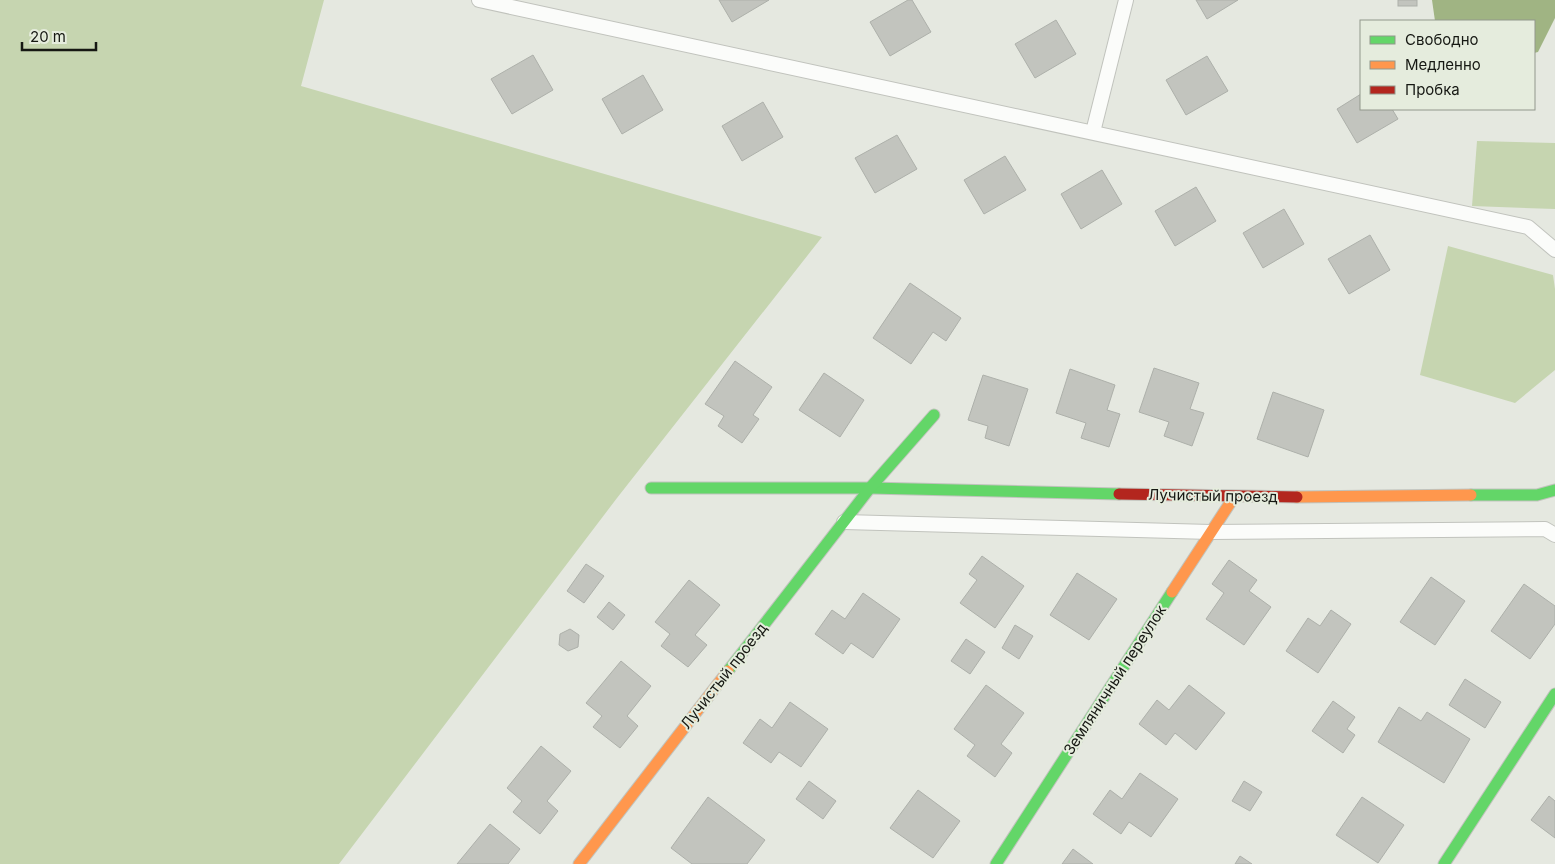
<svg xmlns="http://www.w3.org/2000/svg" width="1555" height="864" font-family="Inter,sans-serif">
<rect width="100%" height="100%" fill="#e5e8e0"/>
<g fill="#c6d5b0">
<polygon points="0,0 324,0 301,86 822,237 617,498 339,864 0,864"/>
<polygon points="1477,141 1555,143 1555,209 1472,206"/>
<polygon points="1448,246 1553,275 1555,289 1555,370 1515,403 1420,375"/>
</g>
<polygon fill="#a0b483" points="1432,0 1555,0 1555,18 1538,52 1534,53 1534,21 1435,21"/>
<g fill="#c2c4be" stroke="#adb0aa">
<polygon points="719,0 769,0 732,22"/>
<polygon points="908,0 912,0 931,32 890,56 870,22"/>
<polygon points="1196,0 1238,0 1207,19"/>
<rect x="1398" y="0" width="19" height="6"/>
<polygon points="1056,20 1076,54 1035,78 1015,44"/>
<polygon points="533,55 553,90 512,114 491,79"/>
<polygon points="1207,56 1228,91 1186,115 1166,80"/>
<polygon points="643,75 663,110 622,134 602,99"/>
<polygon points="1361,94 1361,109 1392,109 1398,119 1357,143 1337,109"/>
<polygon points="763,102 783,137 742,161 722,126"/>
<polygon points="897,135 917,169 875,193 855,158"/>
<polygon points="1005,156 1026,190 984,214 964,180"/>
<polygon points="1102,170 1122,204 1081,229 1061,194"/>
<polygon points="1196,187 1216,221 1175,246 1155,211"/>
<polygon points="1284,209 1304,244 1263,268 1243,233"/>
<polygon points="1370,235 1390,270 1349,294 1328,259"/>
<polygon points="910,283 961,318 946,341 933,332 911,364 873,338"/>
<polygon points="735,361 772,387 753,415 759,419 742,443 718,426 724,416 705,404"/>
<polygon points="1154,368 1199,383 1190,409 1204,413 1192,446 1164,436 1169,422 1139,412"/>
<polygon points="1070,369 1115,385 1107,410 1120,414 1109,447 1081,438 1086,423 1056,413"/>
<polygon points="824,373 864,400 840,437 799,410"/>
<polygon points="983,375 1028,389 1009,446 985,438 988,426 968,420"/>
<polygon points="1273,392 1324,410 1308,457 1257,439"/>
<polygon points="982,556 1024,586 995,628 960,603 977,580 969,574"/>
<polygon points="1229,560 1257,580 1249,591 1271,607 1244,645 1206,619 1224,593 1212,584"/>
<polygon points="586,564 604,576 584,603 567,591"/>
<polygon points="1077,573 1117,599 1089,640 1050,615"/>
<polygon points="1431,577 1465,601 1435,645 1400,622"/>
<polygon points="689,580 720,605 695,635 707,645 688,667 661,646 670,634 655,622"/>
<polygon points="1524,584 1555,606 1555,624 1530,659 1491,631"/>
<polygon points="863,593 900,619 873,658 851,643 843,654 815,634 832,610 845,619"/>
<polygon points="609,602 625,615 613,630 597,617"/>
<polygon points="1331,610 1351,624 1318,673 1286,651 1308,618 1320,626"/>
<polygon points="1015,625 1033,636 1019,659 1002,648"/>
<polygon points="570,629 579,635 578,647 568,651 559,645 560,634"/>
<polygon points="966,639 985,652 970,674 951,661"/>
<polygon points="621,661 651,686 627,716 638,726 620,748 593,727 602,716 586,703"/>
<polygon points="1465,679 1501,702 1485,728 1449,705"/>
<polygon points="986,685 1024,713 1001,744 1012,753 995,777 967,756 975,745 954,729"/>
<polygon points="1189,685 1225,713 1196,750 1175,733 1166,745 1139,724 1157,700 1169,710"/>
<polygon points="1333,701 1355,717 1347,729 1355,735 1343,753 1312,731"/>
<polygon points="790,702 828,729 801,767 779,752 771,763 743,743 760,719 772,728"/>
<polygon points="1399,707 1421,721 1427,712 1470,739 1444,783 1378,742"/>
<polygon points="541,746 571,771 547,801 558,811 540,834 513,812 522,801 507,788"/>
<polygon points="1140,773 1178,799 1151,837 1129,822 1121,834 1093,814 1110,790 1122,799"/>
<polygon points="809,781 836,801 823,819 796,799"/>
<polygon points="1244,781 1262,792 1250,811 1232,801"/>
<polygon points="918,790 960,821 933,858 890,828"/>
<polygon points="1549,796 1555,801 1555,838 1531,820"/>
<polygon points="708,797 765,840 747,864 692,864 671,848"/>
<polygon points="1362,797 1404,825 1378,863 1336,835"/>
<polygon points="490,824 520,849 508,864 457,864"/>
<polygon points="1073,849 1093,864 1062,864"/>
<polygon points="1240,856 1252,864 1235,864"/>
</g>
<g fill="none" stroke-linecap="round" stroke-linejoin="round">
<defs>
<g id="lane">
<polyline points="479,0 1528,227 1555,250"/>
<polyline points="1093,132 1126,0"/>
<polyline points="844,522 1211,532 1545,529 1555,535"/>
</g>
<g id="fast">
<polyline points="651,488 870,488 1119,494"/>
<polyline points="1471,495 1537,495 1555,490"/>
<polyline points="728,671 870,488 934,415"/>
<polyline points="996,864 1172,592"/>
<polyline points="1444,864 1555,694"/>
</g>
<g id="slow">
<polyline points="1297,497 1471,495"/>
<polyline points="1172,592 1234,497"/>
<polyline points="579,864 728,671"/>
</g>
<polyline id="jam" points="1119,494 1297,497"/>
</defs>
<use href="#lane" stroke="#c1c3bd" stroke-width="16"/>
<use href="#fast" stroke="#c1c3bd" stroke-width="13"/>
<use href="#slow" stroke="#c1c3bd" stroke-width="13"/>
<use href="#jam" stroke="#c1c3bd" stroke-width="13"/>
<use href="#lane" stroke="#fbfcfa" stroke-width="14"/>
<use href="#fast" stroke="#63d668" stroke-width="11"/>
<use href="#slow" stroke="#ff974d" stroke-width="11"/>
<use href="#jam" stroke="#b3261e" stroke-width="11"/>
</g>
<g text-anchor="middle" stroke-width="4" stroke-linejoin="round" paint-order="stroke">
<g font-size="15" fill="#161813" stroke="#e5ecdd">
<text transform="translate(1213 496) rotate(1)" y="5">Лучистый проезд</text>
<text transform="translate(724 676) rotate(-52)" y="5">Лучистый проезд</text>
<text transform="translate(1115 680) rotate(-57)" y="5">Земляничный переулок</text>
</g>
</g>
<rect x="1360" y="20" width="175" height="90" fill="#e5ecdd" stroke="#92978c"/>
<rect x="1370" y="36" width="25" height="8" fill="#63d668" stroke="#92978c"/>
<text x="1405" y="45" font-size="15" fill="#161813">Свободно</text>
<rect x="1370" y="61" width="25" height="8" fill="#ff974d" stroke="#92978c"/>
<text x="1405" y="70" font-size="15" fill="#161813">Медленно</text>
<rect x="1370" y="86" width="25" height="8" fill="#b3261e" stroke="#92978c"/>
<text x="1405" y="95" font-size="15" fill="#161813">Пробка</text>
<path d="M22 42v8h74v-8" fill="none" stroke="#161813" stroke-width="2.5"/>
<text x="30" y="42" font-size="15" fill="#161813" stroke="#e5ecdd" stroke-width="4" paint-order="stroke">20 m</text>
</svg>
